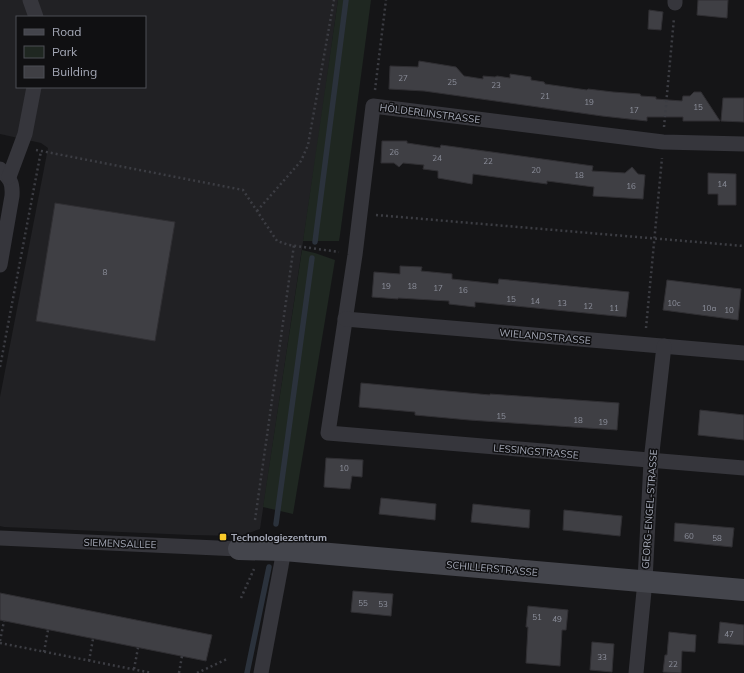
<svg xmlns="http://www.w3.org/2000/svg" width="744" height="673" font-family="Mulish,sans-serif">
<rect width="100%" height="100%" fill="#151517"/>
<path fill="#212124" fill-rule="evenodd" d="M0 0H338L319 135 260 529 240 536 191 535 4 527 0 526V397L48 148 41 143 0 134ZM17 17H145V87H17Z"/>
<g fill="#1f2721">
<polygon points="338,0 371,0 340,235 339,241 303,241"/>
<polygon points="302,250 315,253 335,260 293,514 263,507"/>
</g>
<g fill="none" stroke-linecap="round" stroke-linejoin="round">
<g stroke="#2b323c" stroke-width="5.5">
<polyline points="315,242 346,0"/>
<polyline points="276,524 312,258"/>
<polyline points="247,673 269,567"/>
</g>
</g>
<g fill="#3f3f44" stroke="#302f33">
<polygon points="698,0 728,0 727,18 697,15"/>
<polygon points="649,10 663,12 661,30 648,29"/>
<polygon points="419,61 456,67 464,76 483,79 483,76 495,77 497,76 510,78 510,74 531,77 531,80 544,82 545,84 587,90 588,89 613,92 640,94 641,96 656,97 656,99 682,101 683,96 690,96 694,92 701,92 720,121 683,121 683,117 647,117 647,121 602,116 424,91 389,89 390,66 418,67"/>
<polygon points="723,98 744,98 744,122 721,121"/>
<polygon points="382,141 407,141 407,143 440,148 441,145 593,166 592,171 625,173 632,167 638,174 645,175 643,199 593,196 594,187 547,181 547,184 473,174 472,184 438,178 438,171 423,169 424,165 403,163 399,167 394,163 381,163"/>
<polygon points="708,173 736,174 736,205 718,205 718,194 708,194"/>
<polygon points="55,203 175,222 155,341 36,321"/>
<polygon points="400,266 422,267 421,271 452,274 452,279 498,284 499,279 629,292 626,317 475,302 475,307 449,304 449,301 398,298 398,299 372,297 374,272 400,274"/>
<polygon points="667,280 741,289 738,320 663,310"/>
<polygon points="361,383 490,395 490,394 619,403 617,430 469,420 415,415 415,412 359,407"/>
<polygon points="700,410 744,415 744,440 698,435"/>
<polygon points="326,458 363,460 362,477 352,476 350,489 324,487"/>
<polygon points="381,498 436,504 435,520 379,514"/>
<polygon points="473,504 530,510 529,528 471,522"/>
<polygon points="564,510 622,516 620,536 563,530"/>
<polygon points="675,523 734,528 732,547 674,541"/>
<polygon points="353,591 393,594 391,616 351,612"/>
<polygon points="0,593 212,635 206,661 0,620"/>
<polygon points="528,606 568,610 566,630 562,630 560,666 526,663 528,627 526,627"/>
<polygon points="720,622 744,625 744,645 718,643"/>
<polygon points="669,632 696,635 695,652 682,651 681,673 663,672 665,655 667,655"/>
<polygon points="592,642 614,644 612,672 590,670"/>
</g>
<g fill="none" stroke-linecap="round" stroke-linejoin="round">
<g stroke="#3c3d43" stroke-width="2.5" stroke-dasharray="2 3" stroke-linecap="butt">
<polyline points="375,90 386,0"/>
<polyline points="664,127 674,18"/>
<polyline points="36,150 243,190 277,241 289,245 339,252"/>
<polyline points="257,211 301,161 308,145 334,0"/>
<polyline points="376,215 744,246"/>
<polyline points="646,328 662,158"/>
<polyline points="0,367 41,151"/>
<polyline points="255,520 294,245"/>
<polyline points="241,598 254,569"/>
<polyline points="0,641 4,621"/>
<polyline points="0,643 152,673"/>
<polyline points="44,652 48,630"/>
<polyline points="89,661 93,639"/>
<polyline points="134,669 138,648"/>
<polyline points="179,673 182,656"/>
<polyline points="197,673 227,659"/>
</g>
<g stroke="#36363c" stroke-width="15">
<polyline points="30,0 36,17"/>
<polyline points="675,3 675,0"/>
<polyline points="744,144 663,142 373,106 355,255 328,433 744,468"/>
<path d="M0 169C10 179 13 182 12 196L0 265"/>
<polyline points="9,177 25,134 34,87"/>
<polyline points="345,319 744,353"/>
<polyline points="0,538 239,549"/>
<polyline points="261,673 284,550"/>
<polyline points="636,673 645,581 651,461 664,346"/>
</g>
<polyline stroke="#44454c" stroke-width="22" points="239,549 284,550 744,590"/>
</g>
<rect fill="#facb2a" stroke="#101012" stroke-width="1.5" x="219" y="533" width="8" height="8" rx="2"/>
<g text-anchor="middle" stroke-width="3" stroke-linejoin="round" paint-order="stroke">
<g font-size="8" fill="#8c8f9b">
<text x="403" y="81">27</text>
<text x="452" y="85">25</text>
<text x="496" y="88">23</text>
<text x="545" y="99">21</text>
<text x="589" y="105">19</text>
<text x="698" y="110">15</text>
<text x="634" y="113">17</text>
<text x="394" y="155">26</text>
<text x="437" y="161">24</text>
<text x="488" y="164">22</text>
<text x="536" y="173">20</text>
<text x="579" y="178">18</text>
<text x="722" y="187">14</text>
<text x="631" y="189">16</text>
<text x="105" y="275">8</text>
<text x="386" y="289">19</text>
<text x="412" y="289">18</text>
<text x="438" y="291">17</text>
<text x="463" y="293">16</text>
<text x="511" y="302">15</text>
<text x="535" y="304">14</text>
<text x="562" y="306">13</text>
<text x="674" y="306">10c</text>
<text x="588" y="309">12</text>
<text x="614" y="311">11</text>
<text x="709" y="311">10a</text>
<text x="729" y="313">10</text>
<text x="501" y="419">15</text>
<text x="578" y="423">18</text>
<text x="603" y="425">19</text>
<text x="344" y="471">10</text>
<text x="689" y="539">60</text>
<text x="717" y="541">58</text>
<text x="363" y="606">55</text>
<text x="383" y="607">53</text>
<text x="537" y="620">51</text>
<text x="557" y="622">49</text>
<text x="729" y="637">47</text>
<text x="602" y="660">33</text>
<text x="673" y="667">22</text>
</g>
<g font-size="10" fill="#a6aab8" stroke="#101012">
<text transform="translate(430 113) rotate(7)" y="4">HÖLDERLINSTRASSE</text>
<text transform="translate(545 336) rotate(5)" y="4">WIELANDSTRASSE</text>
<text transform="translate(536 451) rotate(5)" y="4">LESSINGSTRASSE</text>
<text transform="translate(649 509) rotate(-86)" y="4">GEORG-ENGEL-STRASSE</text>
<text transform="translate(120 543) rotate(2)" y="4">SIEMENSALLEE</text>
<text transform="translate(492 568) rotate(5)" y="4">SCHILLERSTRASSE</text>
</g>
<g font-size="10" font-weight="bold" fill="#a6aab8" stroke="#101012" text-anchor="start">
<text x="231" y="541">Technologiezentrum</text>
</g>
</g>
<rect x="16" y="16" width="130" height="72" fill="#101012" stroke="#4c4e54"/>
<rect x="24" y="29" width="20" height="6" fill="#44454c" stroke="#4c4e54"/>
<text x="52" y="36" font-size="12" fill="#a6aab8">Road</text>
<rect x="24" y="46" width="20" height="12" fill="#1f2721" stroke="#4c4e54"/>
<text x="52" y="56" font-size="12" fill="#a6aab8">Park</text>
<rect x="24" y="66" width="20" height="12" fill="#3f3f44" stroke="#4c4e54"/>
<text x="52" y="76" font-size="12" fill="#a6aab8">Building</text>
</svg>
